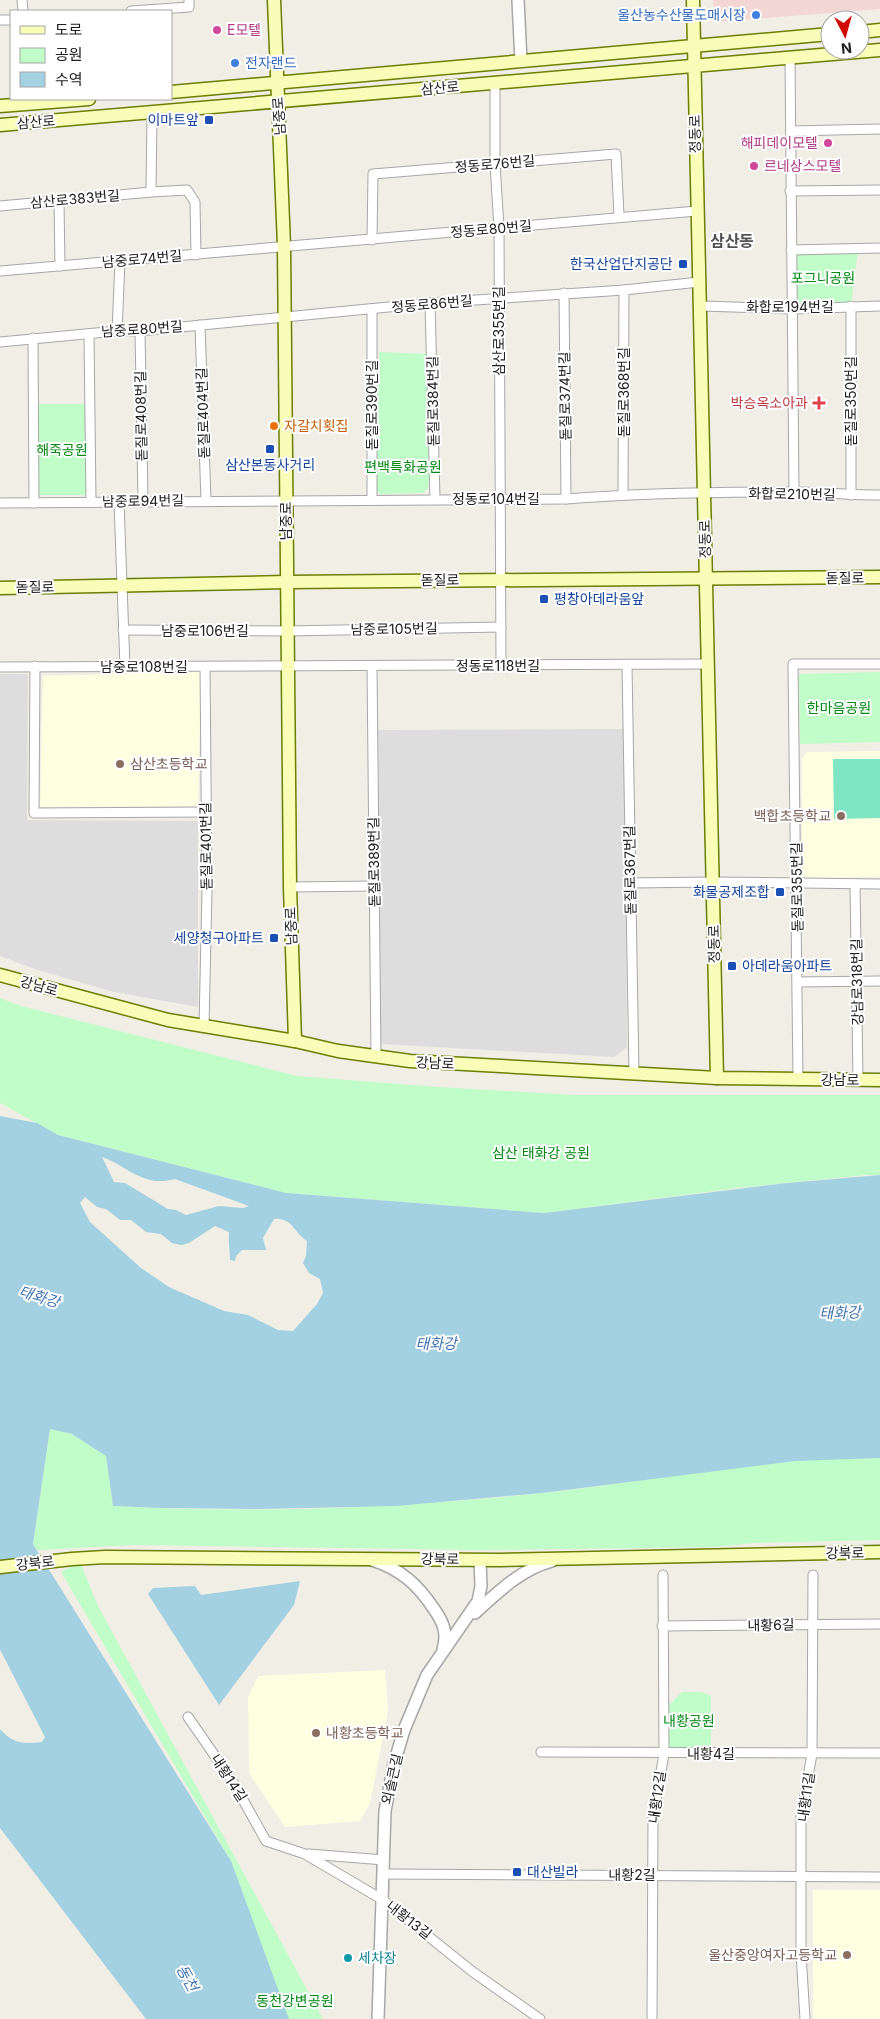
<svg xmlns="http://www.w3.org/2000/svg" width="880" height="2019" font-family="Inter,'Noto Sans KR',sans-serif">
<rect width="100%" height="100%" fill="#f1eee6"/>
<g fill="#dedddd">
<polygon points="0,674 28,674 27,820 198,821 198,1007 114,992 38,970 0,956"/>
<polygon points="624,729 627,1047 614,1057 381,1044 378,730"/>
</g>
<polygon fill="#f3d7d4" points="713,0 880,0 880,9 715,22"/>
<g fill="#feffe1">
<polygon points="201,672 198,806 40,807 43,676"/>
<polygon points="880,751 880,877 806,878 802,874 802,758 807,752"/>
<polygon points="385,1670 388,1711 370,1803 360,1821 285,1827 249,1773 248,1697 258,1676"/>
<rect x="813" y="1890" width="67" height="129"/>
</g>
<g fill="#c0fdc8">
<polygon points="858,249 851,306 792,309 791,250"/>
<polygon points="379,352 427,354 429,479 428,488 423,493 380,494 376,490"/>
<polygon points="37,404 86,404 87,495 38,495"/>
<polygon points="880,672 880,742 800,744 799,676 800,674"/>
<polygon points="0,998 21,1006 297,1076 438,1087 574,1095 880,1095 880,1175 866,1175 738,1188 544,1213 286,1193 58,1135 0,1103"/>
<path d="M50 1429 72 1434 106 1456 113 1506C256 1514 400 1508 542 1493 626 1484 710 1468 795 1461 823 1458 852 1459 880 1458V1540L754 1543 716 1547 479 1550 134 1545 37 1550 33 1544Z"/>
<polygon points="80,1562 98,1606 323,2019 285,2019 231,1861 61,1572"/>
<polygon points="682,1692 702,1692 711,1696 711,1751 668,1750 669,1705"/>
</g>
<polygon fill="#7ee6c2" points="833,759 880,759 880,818 834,819"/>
<g fill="#a3d1e2" fill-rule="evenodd">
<path d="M0 1116 37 1123 58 1135 286 1193 544 1213 787 1183 880 1175V1458L795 1461 542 1493 396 1506 260 1509 160 1508 113 1506 106 1456 72 1434 50 1429 33 1544 231 1861 289 2019H146L0 1828V1729C13 1744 24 1744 42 1742L48 1732V1713L36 1690 22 1680 0 1641ZM102 1157C128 1166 143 1188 175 1179L249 1206 243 1208 219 1206 186 1215 176 1210 168 1209 125 1183 114 1182ZM85 1197 97 1207 106 1209 120 1220H131L146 1232 161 1234 172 1243 181 1245 189 1243 215 1226 229 1232C228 1242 230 1250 230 1260L235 1261 236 1256 242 1250H266L263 1238 274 1219C292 1217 294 1233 307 1241L306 1256 303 1263 309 1273 320 1279 323 1293 317 1304 293 1331 278 1330 248 1315 224 1311 169 1287 141 1268 90 1222 80 1203Z"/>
<polygon points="300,1581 294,1605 219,1705 148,1594 153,1588 195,1586 201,1595"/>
</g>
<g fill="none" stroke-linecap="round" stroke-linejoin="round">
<polyline stroke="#a3d1e2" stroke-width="15" points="0,1633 57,1744"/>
<defs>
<g id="minor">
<polyline points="22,0 23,11"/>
<polyline points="131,11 189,7 189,0"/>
<polyline points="0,20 11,20"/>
<polyline points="790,58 794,492"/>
<polyline points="495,83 495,164 499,228 501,665"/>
<polyline points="791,131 880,129"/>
<polyline points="790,191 880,190"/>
<polyline points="151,192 187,190 195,202 196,255"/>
<polyline points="59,201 60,266"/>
<polyline points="0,206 151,192 152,112"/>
<polyline points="372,240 373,174 616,154 619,216"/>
<polyline points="791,250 880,248"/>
<polyline points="0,271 697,211"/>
<polyline points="564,293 566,499"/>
<polyline points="430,303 435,499"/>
<polyline points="701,306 792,309 880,306"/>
<polyline points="851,306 851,495"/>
<polyline points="200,325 206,501"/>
<polyline points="117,331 120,261"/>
<polyline points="140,331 143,501"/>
<polyline points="89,334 91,502"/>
<polyline points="33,338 34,503"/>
<polyline points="0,342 117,331 140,331 430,303 624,290 699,282"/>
<polyline points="623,494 624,290"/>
<polyline points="372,500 372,309"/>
<polyline points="119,502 125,667"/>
<path d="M0 503 566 499C641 493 716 492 792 492 821 492 850 495 880 495"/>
<polyline points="123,630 287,631 501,627"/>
<polyline points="627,665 634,1074"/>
<polyline points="35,666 34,813 205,812"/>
<polyline points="372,666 376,1057"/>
<polyline points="0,667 707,664"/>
<polyline points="630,883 713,882 880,884"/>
<polyline points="855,884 858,1080"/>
<polyline points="290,887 375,886"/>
<polyline points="798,982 880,981"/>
<polyline points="204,1026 207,890 205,667"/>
<polyline points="798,1080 793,664 880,664"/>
<polyline points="662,1626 880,1624"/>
<polyline points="188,1717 233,1782 266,1841 305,1854 383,1900 473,1972 540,2019"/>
<polyline points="541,1752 880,1753"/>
<polyline points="309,1854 384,1860"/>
<polyline points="383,1874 880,1877"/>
<polyline points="652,2019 653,1817 664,1754 663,1575"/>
<polyline points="805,2019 801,1953 801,1816 812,1754 813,1575"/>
</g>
<g id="tertiary">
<polyline points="518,0 521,61"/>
<path d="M372 1560C401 1569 418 1585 434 1609 443 1622 448 1633 443 1649"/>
<path d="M475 1613C498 1592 521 1569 552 1561"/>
<polyline points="378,2019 385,1811 394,1764 404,1730 427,1675 478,1601 481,1586 480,1560"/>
</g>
<g id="secondary">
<polyline points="274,0 284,246 290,887 295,1041"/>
<polyline points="693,0 717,1078"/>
<polyline points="860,32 880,30"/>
<polyline points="171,92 830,34"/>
<polyline points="0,106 89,99"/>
<polyline points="0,125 880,50"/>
<polyline points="0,588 286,582 880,577"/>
<polyline points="0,975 168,1020 295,1041 338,1051 410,1061 717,1078 880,1080"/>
<polyline points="0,1567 72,1559 105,1557 500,1560 880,1552"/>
</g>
</defs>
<use href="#minor" stroke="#a7a7a7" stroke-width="11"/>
<use href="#tertiary" stroke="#a7a7a7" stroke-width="14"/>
<use href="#secondary" stroke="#6b7e00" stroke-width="15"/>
<use href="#minor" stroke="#fff" stroke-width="9"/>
<use href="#tertiary" stroke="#fff" stroke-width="11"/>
<use href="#secondary" stroke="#f8feb7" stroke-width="12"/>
</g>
<g fill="#3f7fe0" stroke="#fff" stroke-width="2">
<circle cx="756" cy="15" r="5"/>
<circle cx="235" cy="63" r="5"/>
</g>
<g fill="#d1479c" stroke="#fff" stroke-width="2">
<circle cx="217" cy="30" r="5"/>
<circle cx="828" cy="143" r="5"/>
<circle cx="754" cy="166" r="5"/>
</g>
<g fill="#1a4fb4" stroke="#fff" stroke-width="2">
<rect x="204" y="115" width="10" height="10" rx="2.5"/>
<rect x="678" y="259" width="10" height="10" rx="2.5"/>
<rect x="265" y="444" width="10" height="10" rx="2.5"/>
<rect x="539" y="594" width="10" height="10" rx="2.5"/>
<rect x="775" y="887" width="10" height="10" rx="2.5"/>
<rect x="269" y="933" width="10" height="10" rx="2.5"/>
<rect x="727" y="961" width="10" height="10" rx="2.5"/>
<rect x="512" y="1867" width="10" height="10" rx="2.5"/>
</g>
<path fill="#e0444e" stroke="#fff" stroke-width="2" d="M816.5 395.5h5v5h5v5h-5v5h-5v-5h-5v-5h5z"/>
<circle fill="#e8710a" stroke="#fff" stroke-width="2" cx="274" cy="426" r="5"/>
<g fill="#8d6e63" stroke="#fff" stroke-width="2">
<circle cx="120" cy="764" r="5"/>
<circle cx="841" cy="816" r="5"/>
<circle cx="316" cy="1733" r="5"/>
<circle cx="847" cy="1955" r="5"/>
</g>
<circle fill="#0f9aa8" stroke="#fff" stroke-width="2" cx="348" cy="1958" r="5"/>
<g text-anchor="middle" stroke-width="4" stroke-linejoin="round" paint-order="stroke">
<g font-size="14" fill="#366cbe" stroke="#fff" text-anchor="end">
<text x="746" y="20">울산농수산물도매시장</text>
<text x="245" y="68" text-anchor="start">전자랜드</text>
</g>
<g font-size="14" fill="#b23c85" stroke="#fff" text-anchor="start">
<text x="227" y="35">E모텔</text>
<text x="818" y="148" text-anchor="end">해피데이모텔</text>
<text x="764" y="171">르네상스모텔</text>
</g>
<g font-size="14" fill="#202020" stroke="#fff">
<text transform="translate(440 88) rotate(-5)" y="5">삼산로</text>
<text transform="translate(279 116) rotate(-94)" y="5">남중로</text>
<text transform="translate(36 122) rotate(-5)" y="5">삼산로</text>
<text transform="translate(695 134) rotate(-91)" y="5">정동로</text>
<text transform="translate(495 164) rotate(-5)" y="5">정동로76번길</text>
<text transform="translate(75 199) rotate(-5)" y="5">삼산로383번길</text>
<text transform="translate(491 229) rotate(-5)" y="5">정동로80번길</text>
<text transform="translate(142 259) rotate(-5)" y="5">남중로74번길</text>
<text transform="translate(432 304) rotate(-5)" y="5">정동로86번길</text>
<text x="790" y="312">화합로194번길</text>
<text transform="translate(142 329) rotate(-4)" y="5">남중로80번길</text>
<text transform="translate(499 331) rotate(-90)" y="5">삼산로355번길</text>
<text transform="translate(624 392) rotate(-90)" y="5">돋질로368번길</text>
<text transform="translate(565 396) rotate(-91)" y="5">돋질로374번길</text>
<text transform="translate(433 401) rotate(-91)" y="5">돋질로384번길</text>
<text transform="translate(851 401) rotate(-90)" y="5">돋질로350번길</text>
<text transform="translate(372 405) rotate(-90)" y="5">돋질로390번길</text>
<text transform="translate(203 413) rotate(-92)" y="5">돋질로404번길</text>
<text transform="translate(141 416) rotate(-91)" y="5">돋질로408번길</text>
<text transform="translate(792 494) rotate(1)" y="5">화합로210번길</text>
<text x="496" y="504">정동로104번길</text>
<text transform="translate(143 501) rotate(-1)" y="5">남중로94번길</text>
<text transform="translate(286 521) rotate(-90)" y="5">남중로</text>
<text transform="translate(705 539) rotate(-91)" y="5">정동로</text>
<text transform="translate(845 578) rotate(-1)" y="5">돋질로</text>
<text transform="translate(440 580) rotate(-1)" y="5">돋질로</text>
<text transform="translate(35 587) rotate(-1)" y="5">돋질로</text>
<text transform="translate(394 629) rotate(-1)" y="5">남중로105번길</text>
<text x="205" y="636">남중로106번길</text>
<text x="498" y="671">정동로118번길</text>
<text x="144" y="672">남중로108번길</text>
<text transform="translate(206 846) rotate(-91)" y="5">돋질로401번길</text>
<text transform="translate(374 862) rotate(-91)" y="5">돋질로389번길</text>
<text transform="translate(630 870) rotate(-91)" y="5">돋질로367번길</text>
<text transform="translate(797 887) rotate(-91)" y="5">돋질로355번길</text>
<text transform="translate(291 926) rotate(-92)" y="5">남중로</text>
<text transform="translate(714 944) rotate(-91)" y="5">정동로</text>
<text transform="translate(857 982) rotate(-91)" y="5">강남로318번길</text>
<text transform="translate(39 986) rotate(16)" y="5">강남로</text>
<text transform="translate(435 1063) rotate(3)" y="5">강남로</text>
<text x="840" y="1085">강남로</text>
<text transform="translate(845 1553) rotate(-1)" y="5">강북로</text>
<text transform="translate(440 1559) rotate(1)" y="5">강북로</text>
<text transform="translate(35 1563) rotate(-7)" y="5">강북로</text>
<text transform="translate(771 1625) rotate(-1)" y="5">내황6길</text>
<text x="711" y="1759">내황4길</text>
<text transform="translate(229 1778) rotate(57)" y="5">내황14길</text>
<text transform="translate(392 1779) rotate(-77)" y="5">외솔큰길</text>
<text transform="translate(657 1797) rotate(-82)" y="5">내황12길</text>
<text transform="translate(806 1797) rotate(-82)" y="5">내황11길</text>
<text x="632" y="1880">내황2길</text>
<text transform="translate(409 1920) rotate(38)" y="5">내황13길</text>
</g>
<g font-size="14" fill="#164399" stroke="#fff" text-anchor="end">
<text x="199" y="125">이마트앞</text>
<text x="673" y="269">한국산업단지공단</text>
<text x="270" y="470" text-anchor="middle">삼산본동사거리</text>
<text x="554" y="604" text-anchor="start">평창아데라움앞</text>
<text x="770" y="897">화물공제조합</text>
<text x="264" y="943">세양청구아파트</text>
<text x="742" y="971" text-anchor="start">아데라움아파트</text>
<text x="527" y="1877" text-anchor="start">대산빌라</text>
</g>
<g font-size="14" fill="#038914" stroke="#fff">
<text x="823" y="283">포그니공원</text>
<text x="62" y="455">해죽공원</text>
<text x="403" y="472">편백특화공원</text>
<text x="839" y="713">한마음공원</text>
<text x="541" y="1158">삼산 태화강 공원</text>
<text x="689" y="1726">내황공원</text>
<text x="295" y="2006">동천강변공원</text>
</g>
<g font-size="14" fill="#be3a42" stroke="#fff" text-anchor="end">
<text x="808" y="408">박승옥소아과</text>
</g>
<g font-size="14" fill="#c56008" stroke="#fff" text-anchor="start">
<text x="284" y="431">자갈치횟집</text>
</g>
<g font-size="14" fill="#785e54" stroke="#fff" text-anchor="start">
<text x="130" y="769">삼산초등학교</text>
<text x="831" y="821" text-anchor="end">백합초등학교</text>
<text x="326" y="1738">내황초등학교</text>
<text x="837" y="1960" text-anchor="end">울산중앙여자고등학교</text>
</g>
<g font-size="14" fill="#0d838f" stroke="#fff" text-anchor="start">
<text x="358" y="1963">세차장</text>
</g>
<g font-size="15" font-style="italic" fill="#4174b0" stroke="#fff">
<text transform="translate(39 1297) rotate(17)" y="5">태화강</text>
<text transform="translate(840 1313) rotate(-2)" y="5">태화강</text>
<text transform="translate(436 1344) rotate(-1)" y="5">태화강</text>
<text transform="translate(187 1978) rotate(61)" y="5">동천</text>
</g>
<g font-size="16" font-weight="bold" fill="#535353" stroke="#fff">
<text x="732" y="247">삼산동</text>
</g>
</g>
<rect x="10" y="10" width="162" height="90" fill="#ffffff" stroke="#a6a6a6"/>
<rect x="20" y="26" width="25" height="8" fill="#f8feb7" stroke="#a6a6a6"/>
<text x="55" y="35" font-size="15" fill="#202020">도로</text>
<rect x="20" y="48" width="25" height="15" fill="#c0fdc8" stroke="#a6a6a6"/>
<text x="55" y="60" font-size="15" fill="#202020">공원</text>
<rect x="20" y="72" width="25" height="15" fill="#a3d1e2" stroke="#a6a6a6"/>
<text x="55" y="85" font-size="15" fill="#202020">수역</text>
<g transform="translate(845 35) rotate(174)"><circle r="24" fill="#ffffff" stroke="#a6a6a6"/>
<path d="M0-4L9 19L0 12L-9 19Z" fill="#d00800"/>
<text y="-8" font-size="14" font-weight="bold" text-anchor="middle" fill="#202020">N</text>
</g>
</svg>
